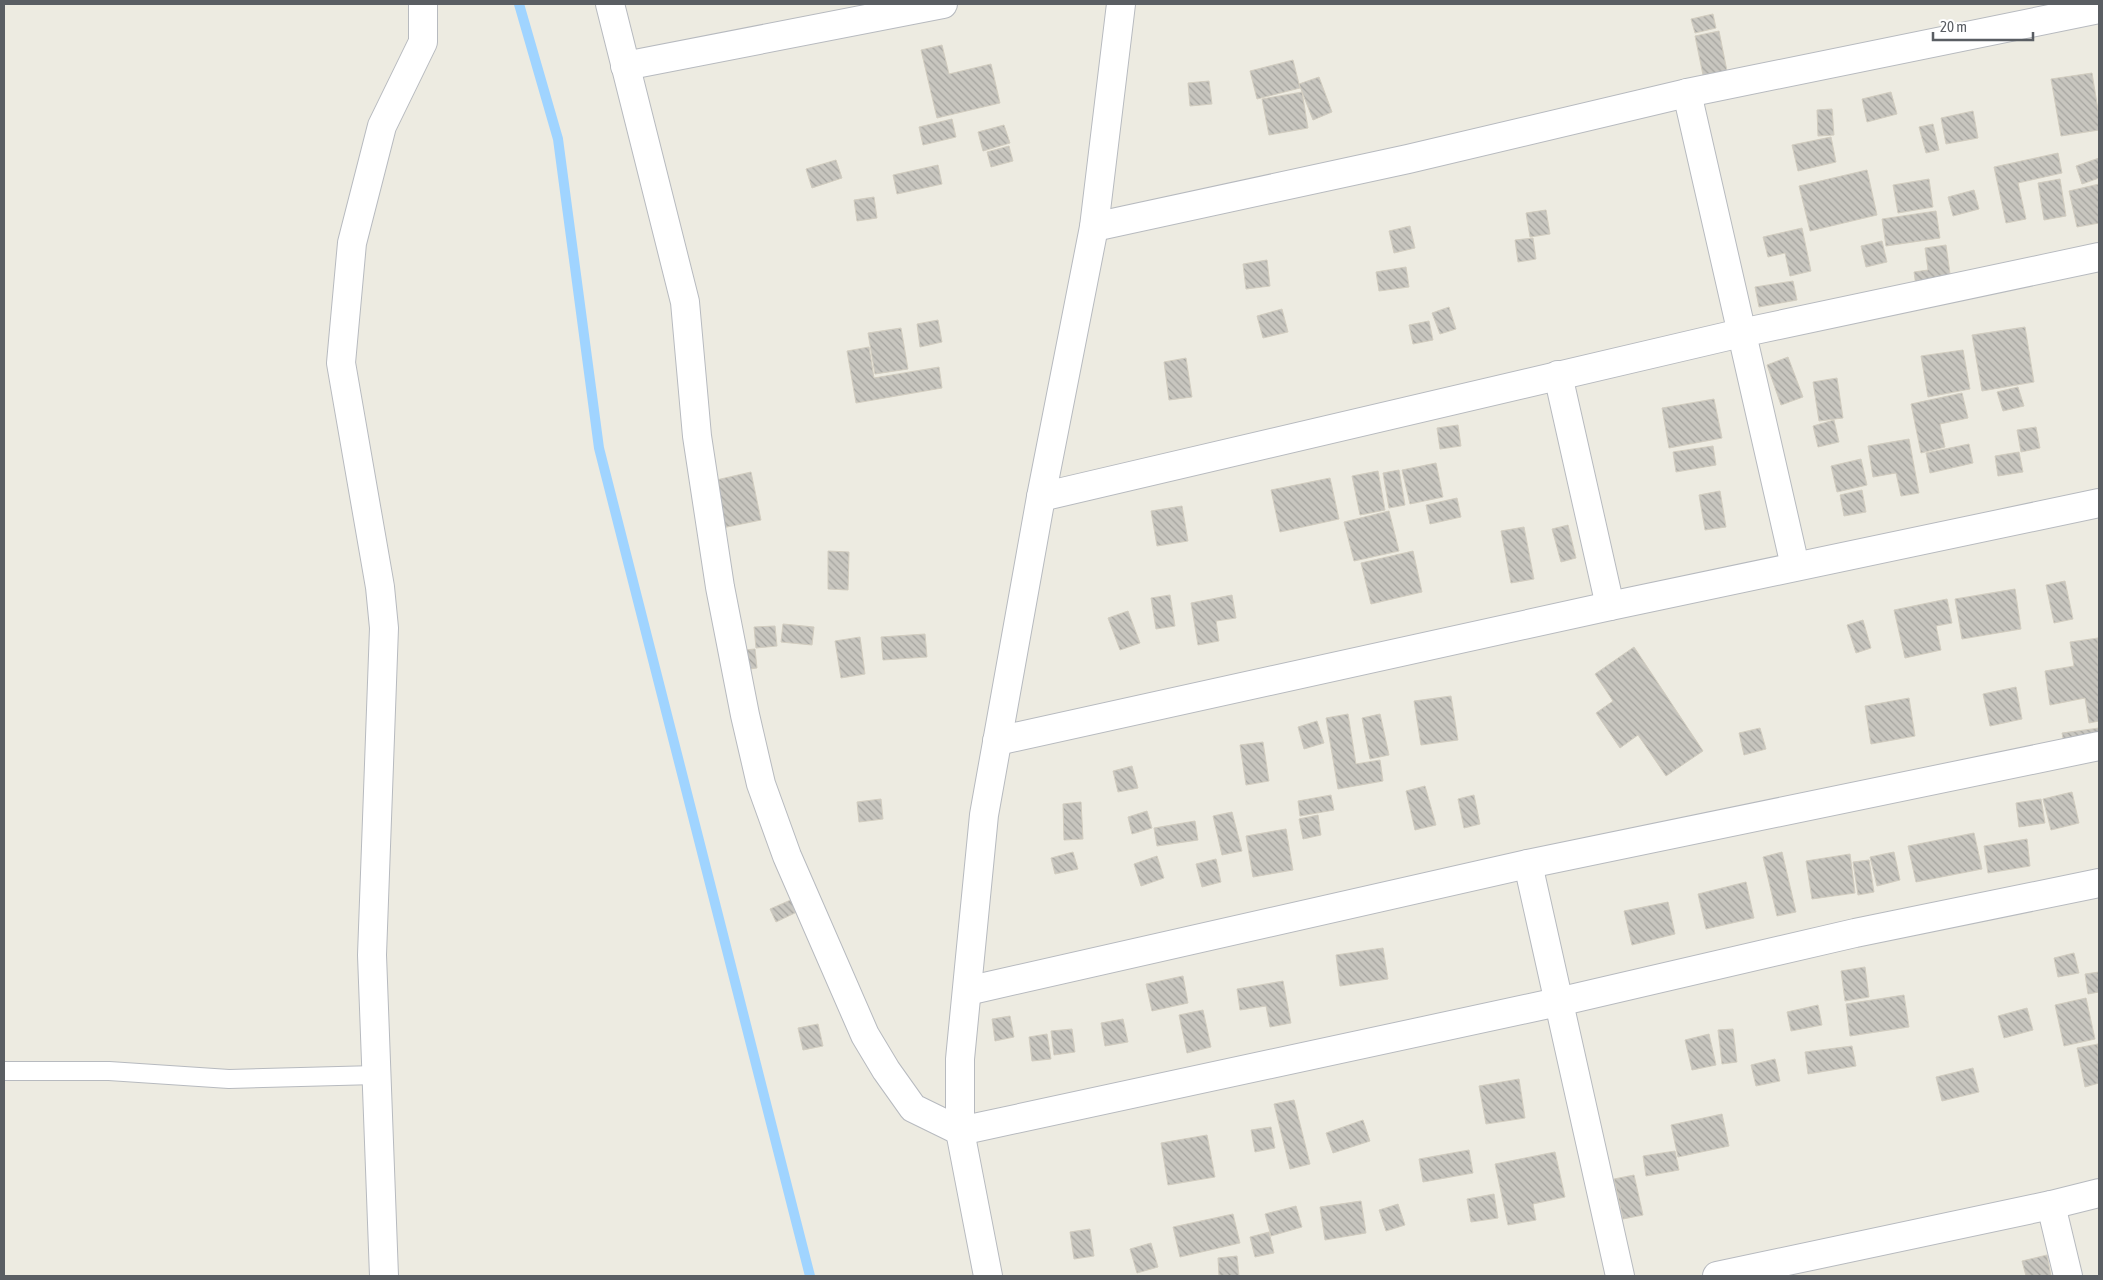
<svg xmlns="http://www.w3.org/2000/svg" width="2103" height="1280" font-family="'Asap Condensed',sans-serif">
<defs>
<pattern id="building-back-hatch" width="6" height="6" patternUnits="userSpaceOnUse" patternTransform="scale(1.25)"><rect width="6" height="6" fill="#c8c6bf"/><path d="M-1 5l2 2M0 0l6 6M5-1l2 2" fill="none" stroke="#a5a49f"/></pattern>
</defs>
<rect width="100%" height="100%" fill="#edebe1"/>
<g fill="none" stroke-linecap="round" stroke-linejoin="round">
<polyline stroke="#a0d4ff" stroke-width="10" points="519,4 558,139 599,448 810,1276"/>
</g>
<g fill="url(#building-back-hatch)" stroke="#d2cdc0">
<polygon points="1713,14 1716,28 1695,33 1691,19"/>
<polygon points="1719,31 1727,71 1703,75 1695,36"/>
<polygon points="942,45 949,74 991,64 1000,103 937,118 921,50"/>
<polygon points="1293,60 1300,88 1257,99 1250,71"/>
<polygon points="2092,73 2099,116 2099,130 2061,136 2051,79"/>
<polygon points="1319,77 1332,112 1313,120 1299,84"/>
<polygon points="1209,81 1212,104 1190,106 1188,83"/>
<polygon points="1302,92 1308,128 1269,135 1262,99"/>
<polygon points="1891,92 1897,114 1867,122 1862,99"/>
<polygon points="1832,109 1834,135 1818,136 1817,110"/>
<polygon points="1973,111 1978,138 1946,144 1941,118"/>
<polygon points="952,119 956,137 923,145 919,127"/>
<polygon points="1933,124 1939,150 1926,153 1919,127"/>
<polygon points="1004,125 1010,143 983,151 978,132"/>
<polygon points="1831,137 1836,162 1798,171 1792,145"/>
<polygon points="1009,146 1013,161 991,167 987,152"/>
<polygon points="2058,153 2062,173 2018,183 2026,219 2006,223 1994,167"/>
<polygon points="2099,158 2099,178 2082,184 2076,166"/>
<polygon points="836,160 842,178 812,188 806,169"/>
<polygon points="938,165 942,184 897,194 893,175"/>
<polygon points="1867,170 1877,215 1810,231 1799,186"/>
<polygon points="1929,179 1933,207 1898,213 1893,185"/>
<polygon points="2060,179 2066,216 2044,220 2038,183"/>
<polygon points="2099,184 2099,223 2077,227 2069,191"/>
<polygon points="1974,190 1979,209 1953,216 1948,197"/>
<polygon points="874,197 877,218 857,221 854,200"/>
<polygon points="1546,210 1550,234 1530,237 1526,213"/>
<polygon points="1936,211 1940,238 1886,246 1882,219"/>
<polygon points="1410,226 1415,248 1394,253 1389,231"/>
<polygon points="1802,228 1811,271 1790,276 1785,253 1768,257 1763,237"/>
<polygon points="1533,238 1536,259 1518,262 1515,240"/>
<polygon points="1882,241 1887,262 1866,267 1861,246"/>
<polygon points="1946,245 1952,288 1917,293 1914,272 1928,270 1925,248"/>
<polygon points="1267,260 1270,286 1246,289 1243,264"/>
<polygon points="1406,267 1409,287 1379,291 1376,272"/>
<polygon points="1793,281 1797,300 1759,307 1755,287"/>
<polygon points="1449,307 1456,329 1440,334 1432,313"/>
<polygon points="1282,309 1288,332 1263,338 1257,316"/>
<polygon points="938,320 942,342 920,347 917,324"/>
<polygon points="1429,321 1433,340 1413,344 1409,325"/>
<polygon points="2025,327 2034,382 1982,391 1972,335"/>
<polygon points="901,328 908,369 875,374 868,333"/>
<polygon points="869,347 874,378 939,367 942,388 856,403 847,351"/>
<polygon points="1963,350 1970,389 1928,397 1921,356"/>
<polygon points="1788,357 1803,397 1781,405 1767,365"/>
<polygon points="1186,358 1192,397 1169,400 1164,362"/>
<polygon points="1837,378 1843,418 1819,421 1813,382"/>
<polygon points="2018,387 2024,406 2003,411 1997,392"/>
<polygon points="1962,393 1968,418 1940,424 1945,447 1921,453 1911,404"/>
<polygon points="1714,399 1722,438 1669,448 1662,408"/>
<polygon points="1834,420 1839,442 1818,447 1813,426"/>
<polygon points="1458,425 1461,446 1440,449 1437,428"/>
<polygon points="2036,427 2040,448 2021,452 2017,430"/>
<polygon points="1909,439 1919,493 1901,496 1896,473 1873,477 1868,446"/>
<polygon points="1969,444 1973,463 1930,473 1926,453"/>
<polygon points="1713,446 1716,465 1676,472 1673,452"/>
<polygon points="2019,452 2023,472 1998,476 1995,456"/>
<polygon points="1861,459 1867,485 1837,492 1831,466"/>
<polygon points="1436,463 1443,497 1410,504 1402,470"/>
<polygon points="1399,470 1405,505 1389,508 1383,473"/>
<polygon points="1378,471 1385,510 1360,515 1352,476"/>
<polygon points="751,472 761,520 722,528 712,481"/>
<polygon points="1330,478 1339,519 1280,532 1271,490"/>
<polygon points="1862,490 1866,512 1844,516 1840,495"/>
<polygon points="1720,491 1726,527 1705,530 1699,495"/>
<polygon points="1457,498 1461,517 1430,524 1426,505"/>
<polygon points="1182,506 1188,541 1157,546 1151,511"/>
<polygon points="1389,511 1399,551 1354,561 1344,522"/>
<polygon points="1568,525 1576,558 1561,562 1552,529"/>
<polygon points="1524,527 1534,579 1511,583 1501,531"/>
<polygon points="828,551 849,552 848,590 828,589"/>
<polygon points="1413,551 1422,592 1371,604 1361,563"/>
<polygon points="2065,581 2073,619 2054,623 2046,585"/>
<polygon points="2015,589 2021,629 1962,639 1955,599"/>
<polygon points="1170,595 1175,626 1156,629 1151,598"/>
<polygon points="1232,595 1236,618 1216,621 1219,641 1198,645 1191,603"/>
<polygon points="1947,599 1952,623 1936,626 1941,650 1905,658 1894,610"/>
<polygon points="1128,611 1140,643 1120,650 1108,618"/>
<polygon points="1863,620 1871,648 1856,653 1847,625"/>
<polygon points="783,624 814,627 812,645 781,642"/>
<polygon points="775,626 777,646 756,648 754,627"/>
<polygon points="925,634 927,657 883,660 881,637"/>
<polygon points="860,637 865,674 841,678 835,641"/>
<polygon points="2098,638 2099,721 2089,723 2085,698 2050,705 2045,671 2074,666 2070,642"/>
<polygon points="1634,647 1703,751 1666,776 1638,735 1620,748 1596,713 1613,701 1595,674"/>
<polygon points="755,649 757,668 735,671 733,651"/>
<polygon points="2016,687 2022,719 1990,726 1983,694"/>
<polygon points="1451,696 1458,740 1421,745 1414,701"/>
<polygon points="1909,698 1915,736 1871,744 1865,706"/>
<polygon points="1348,714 1356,764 1380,760 1383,781 1338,789 1326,718"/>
<polygon points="1380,714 1389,755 1370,759 1362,718"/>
<polygon points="1317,721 1324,743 1304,749 1298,727"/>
<polygon points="1760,728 1766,749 1744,755 1739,733"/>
<polygon points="2099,728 2099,748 2066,753 2062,733"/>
<polygon points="1263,742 1269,781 1246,785 1240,745"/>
<polygon points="1132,766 1138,788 1118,792 1113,771"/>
<polygon points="1425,786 1436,825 1415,830 1406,791"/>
<polygon points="2072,792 2079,823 2051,830 2043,799"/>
<polygon points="1331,795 1334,810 1300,816 1298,801"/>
<polygon points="1474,795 1480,824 1464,828 1458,799"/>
<polygon points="881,799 883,819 859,822 857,802"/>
<polygon points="2041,799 2045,823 2019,827 2016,803"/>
<polygon points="1081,802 1083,839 1064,840 1063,804"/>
<polygon points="1147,811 1152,828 1132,834 1128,817"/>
<polygon points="1232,812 1242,851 1222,855 1213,816"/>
<polygon points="1318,815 1321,835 1303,839 1299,819"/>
<polygon points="1195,821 1198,840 1157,846 1154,828"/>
<polygon points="1286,829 1293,870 1253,877 1246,836"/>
<polygon points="1974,833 1982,869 1916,882 1908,846"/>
<polygon points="2027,839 2030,866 1988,873 1984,846"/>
<polygon points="1073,852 1078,869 1055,874 1051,858"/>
<polygon points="1782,852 1796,912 1777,916 1763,857"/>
<polygon points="1894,852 1900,880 1877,886 1870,857"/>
<polygon points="1850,854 1855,893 1812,899 1806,861"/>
<polygon points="1157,856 1164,878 1141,886 1134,864"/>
<polygon points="1216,859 1221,882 1202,887 1196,864"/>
<polygon points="1869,860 1874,892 1858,895 1853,862"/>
<polygon points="1746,882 1754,918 1706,929 1698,894"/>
<polygon points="793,899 799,911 776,922 770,909"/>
<polygon points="1668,902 1675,934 1632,945 1624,911"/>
<polygon points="1383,948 1388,979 1340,986 1336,955"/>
<polygon points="2074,953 2079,973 2058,977 2054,958"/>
<polygon points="1865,967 1869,997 1845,1001 1841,971"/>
<polygon points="2099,972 2099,992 2088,994 2085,974"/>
<polygon points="1183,976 1188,1003 1152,1011 1146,984"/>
<polygon points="1283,981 1291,1023 1270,1027 1266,1006 1240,1010 1237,989"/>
<polygon points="1904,995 1909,1027 1850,1036 1846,1004"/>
<polygon points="2086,998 2095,1039 2064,1046 2055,1005"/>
<polygon points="1818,1005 1822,1025 1791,1031 1787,1012"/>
<polygon points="2027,1008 2033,1030 2004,1038 1998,1016"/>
<polygon points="1203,1010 1211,1047 1187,1053 1179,1015"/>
<polygon points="1010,1016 1014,1037 995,1041 992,1019"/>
<polygon points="1123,1019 1128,1042 1105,1046 1101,1023"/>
<polygon points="818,1024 823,1046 803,1050 798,1028"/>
<polygon points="1072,1029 1075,1052 1054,1055 1051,1031"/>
<polygon points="1733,1029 1737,1062 1722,1064 1718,1030"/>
<polygon points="1047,1034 1051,1059 1032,1061 1029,1037"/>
<polygon points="1709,1034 1716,1065 1692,1070 1685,1040"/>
<polygon points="2098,1044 2099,1083 2085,1087 2077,1048"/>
<polygon points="1852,1046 1856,1066 1808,1074 1805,1052"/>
<polygon points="1775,1059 1780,1081 1756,1086 1751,1065"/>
<polygon points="1973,1068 1979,1092 1942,1101 1936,1077"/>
<polygon points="1519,1079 1525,1118 1486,1124 1479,1086"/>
<polygon points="1294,1100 1310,1164 1290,1169 1274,1104"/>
<polygon points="1722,1114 1729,1146 1678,1157 1671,1125"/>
<polygon points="1363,1120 1370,1141 1333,1153 1326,1133"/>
<polygon points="1271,1127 1275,1148 1255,1152 1251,1130"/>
<polygon points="1207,1135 1215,1177 1168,1185 1161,1143"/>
<polygon points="1469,1150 1473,1173 1423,1182 1419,1159"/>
<polygon points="1675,1151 1679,1170 1646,1176 1643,1156"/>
<polygon points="1555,1152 1565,1197 1533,1204 1536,1220 1508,1225 1495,1164"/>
<polygon points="1634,1175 1643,1215 1623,1219 1614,1179"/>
<polygon points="1494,1194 1498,1218 1471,1222 1467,1199"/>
<polygon points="1361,1201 1366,1233 1325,1240 1320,1207"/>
<polygon points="1398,1204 1405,1225 1386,1231 1379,1210"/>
<polygon points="1296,1206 1302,1227 1271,1236 1265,1214"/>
<polygon points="1233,1214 1240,1243 1180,1257 1173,1227"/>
<polygon points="1090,1229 1094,1256 1074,1259 1070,1232"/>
<polygon points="1269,1232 1274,1253 1255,1257 1250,1237"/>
<polygon points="1151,1243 1158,1267 1137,1273 1130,1249"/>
<polygon points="2047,1255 2051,1276 2026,1276 2022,1261"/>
<polygon points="1237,1256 1239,1276 1219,1276 1218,1258"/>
</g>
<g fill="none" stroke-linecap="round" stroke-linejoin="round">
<defs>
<polyline id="lane" points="4,1071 109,1071 229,1079 376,1075"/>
<g id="street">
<polyline points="610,4 685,302 697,436 720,587 745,715 761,784 787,856 865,1035 886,1070 913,1108 960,1131 1558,1002 1855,933 2099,883"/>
<polyline points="625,66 943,4"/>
<polyline points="1687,93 1795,566"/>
<polyline points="1094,227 1408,159 1687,93 2099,9"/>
<polyline points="1558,375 1610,606"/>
<polyline points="1041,497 1741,333 2099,257"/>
<polyline points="997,741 1610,606 2099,503"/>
<polyline points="1528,864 1620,1276"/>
<polyline points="967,991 1528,864 2099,746"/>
<polyline points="2051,1205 2068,1276"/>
<polyline points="384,1276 372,955 384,628 380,587 341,363 352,243 382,126 423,42 423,4"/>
<polyline points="988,1276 960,1131 960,1059 984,815 1041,497 1094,227 1121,4"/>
<polyline points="1717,1276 2051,1205 2099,1193"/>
</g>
</defs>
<use href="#lane" stroke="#b7babf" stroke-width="20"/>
<use href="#street" stroke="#b7babf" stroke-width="30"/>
<use href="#lane" stroke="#fff" stroke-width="18"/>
<use href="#street" stroke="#fff" stroke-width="28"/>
</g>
<rect width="2103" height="1280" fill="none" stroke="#5a5e63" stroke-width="10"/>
<path d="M1933 32v8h100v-8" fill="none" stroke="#5a5e63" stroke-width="2.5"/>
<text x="1940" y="32" font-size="15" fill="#5a5e63" stroke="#ffffff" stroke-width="4" paint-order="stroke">20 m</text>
</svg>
